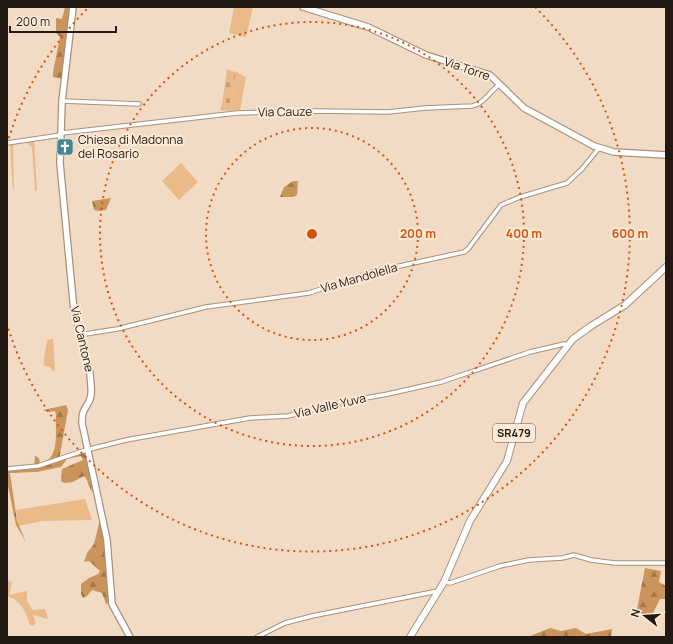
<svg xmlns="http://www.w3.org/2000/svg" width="673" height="644" font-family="Manrope,sans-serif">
<defs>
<pattern id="forest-firs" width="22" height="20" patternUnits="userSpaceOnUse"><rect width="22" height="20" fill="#cb945a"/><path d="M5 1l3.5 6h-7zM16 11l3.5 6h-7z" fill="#a47849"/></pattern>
<pattern id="cemetery-stones" width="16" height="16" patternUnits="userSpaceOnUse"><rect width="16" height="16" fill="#eaba88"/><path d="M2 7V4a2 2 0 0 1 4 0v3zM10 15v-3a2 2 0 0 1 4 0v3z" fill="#c89f74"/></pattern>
</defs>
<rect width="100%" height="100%" fill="#f2dbc5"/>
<g fill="#eaba88">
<polygon points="234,7 253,7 246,37 229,33"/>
<polygon points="236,72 246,77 240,110 230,111"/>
<polygon points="34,140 37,190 35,191 32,147 25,142 13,145 14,187 13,192 10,144"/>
<polygon points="181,163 198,182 179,200 162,181"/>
<path d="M53 339 55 369 53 372 50 367 44 366C43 360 46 348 47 340Z"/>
<polygon points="85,499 92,520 43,521 18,526 16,510"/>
<path d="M7 575 8 581 12 582 9 595 27 591V601L33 610 45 609 48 619 33 615 36 623 33 626 30 625C27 614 20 599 7 596Z"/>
</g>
<g fill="url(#forest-firs)">
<polygon points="65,7 71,7 62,79 53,77 53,72 60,37 56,33 56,18 62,19"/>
<polygon points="293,181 298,181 297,195 293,197 280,197 284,187"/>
<polygon points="111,198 106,210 99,211 94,210 92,201"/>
<path d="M66 405 68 410 59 460 85 452 97 493C87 492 90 481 84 476L73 482 64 483 61 481 62 469 83 460 81 456 67 459 61 467 56 468 37 472 10 473 17 521 26 542 16 525 7 481V471L34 467 35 456 39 458 40 463H43C60 456 55 431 56 415L55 411 48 412 43 410Z"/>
<polygon points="100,519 105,541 111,602 106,604 102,593 92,590 87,596 83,598 81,594 81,584 89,578 98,574 100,571 89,561 84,562 87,553 94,544"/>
<polygon points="645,568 661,571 659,582 666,586 666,599 660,599 652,615 636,614"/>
<polygon points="550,628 561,631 576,628 586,634 612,629 611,637 528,637"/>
</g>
<polygon fill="url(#cemetery-stones)" points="227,70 236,72 230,111 221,110"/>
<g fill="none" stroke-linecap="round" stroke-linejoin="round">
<defs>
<g id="minor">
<polyline points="62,101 139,104"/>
<path d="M62 133 237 113 316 111 388 112 425 108 472 106C484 104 491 90 500 84"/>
<polyline points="7,143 61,135"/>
<polyline points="79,335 117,329 206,307 309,293 372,272 464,252 468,249 501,205 520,197 567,183 582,169 599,148"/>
<polyline points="7,469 38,466 86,450 126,440 250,418 288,416 343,402 388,394 441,382 530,352 564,344 569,345"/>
<polyline points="444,582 450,583 500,566 529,560 562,558 574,555 591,560 615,563 666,563"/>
<polyline points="257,637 285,623 312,616 438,591"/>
</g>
<g id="secondary">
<path d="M73 7 62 101 60 163 74 311 90 373C90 380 93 392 90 399 86 410 82 407 82 423L107 540 112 604 130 637"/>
<polyline points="303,7 368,27 426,55 490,75 524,108 594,146 614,152 666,155"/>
</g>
<polyline id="primary" points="410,637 444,582 470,521 507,461 523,403 573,339 591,326 625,305 666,267"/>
</defs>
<use href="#minor" stroke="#a7927d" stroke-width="5.5"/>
<use href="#secondary" stroke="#a7927d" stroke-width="8"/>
<use href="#primary" stroke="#a7927d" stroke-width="8"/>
<use href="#minor" stroke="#fff" stroke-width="3.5"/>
<use href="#secondary" stroke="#fff" stroke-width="5.5"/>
<use href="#primary" stroke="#fff" stroke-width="6"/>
</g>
<g fill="none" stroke="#d4530d" stroke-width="2" stroke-dasharray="2 4">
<circle cx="312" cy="234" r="106"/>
<circle cx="312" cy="234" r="212"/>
<path d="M7 144A318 318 0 0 1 89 7M535 7A318 318 0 1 1 7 324"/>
</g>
<defs>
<symbol id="church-square" viewBox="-11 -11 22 22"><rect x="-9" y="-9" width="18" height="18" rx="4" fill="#428794" stroke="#fce9d7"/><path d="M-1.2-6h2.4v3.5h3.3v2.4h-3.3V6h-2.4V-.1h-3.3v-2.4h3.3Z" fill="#fff"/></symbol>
</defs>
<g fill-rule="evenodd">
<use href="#church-square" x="55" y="137" width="20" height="20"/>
</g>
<g text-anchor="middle" stroke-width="4" stroke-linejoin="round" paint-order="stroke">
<rect fill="#fce9d7" stroke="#63584d" stroke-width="1" x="493" y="424" width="42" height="18" rx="3"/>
<g font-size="11" font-weight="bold" fill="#221a12">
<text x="514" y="437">SR479</text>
</g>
<g font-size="12" fill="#221a12" stroke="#fce9d7">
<text transform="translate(467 69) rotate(19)" y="4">Via Torre</text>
<text transform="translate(285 112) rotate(-1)" y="4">Via Cauze</text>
<text transform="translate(359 278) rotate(-16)" y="4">Via Mandolella</text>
<text transform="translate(82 339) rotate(77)" y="4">Via Cantone</text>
<text transform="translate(330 406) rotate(-13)" y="4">Via Valle Yuva</text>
</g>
<g font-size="12" fill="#221a12" stroke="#fce9d7" text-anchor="start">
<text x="78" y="144">Chiesa di Madonna<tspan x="78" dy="14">del Rosario</tspan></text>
</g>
</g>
<circle cx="312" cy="234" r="6" fill="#d4530d" stroke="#fce9d7" stroke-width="2"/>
<g font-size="12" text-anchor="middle" font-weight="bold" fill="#d4530d" stroke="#fce9d7" stroke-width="4" stroke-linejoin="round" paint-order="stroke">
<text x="418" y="238">200 m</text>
<text x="524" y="238">400 m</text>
<text x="630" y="238">600 m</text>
</g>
<rect width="673" height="644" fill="none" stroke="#221a12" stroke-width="16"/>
<g transform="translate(645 616) rotate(287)" stroke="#fce9d7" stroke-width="3" paint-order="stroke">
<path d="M0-3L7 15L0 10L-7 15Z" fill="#221a12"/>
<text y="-6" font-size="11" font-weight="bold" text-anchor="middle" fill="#221a12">N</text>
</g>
<path d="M10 26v6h106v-6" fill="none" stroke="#221a12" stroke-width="2"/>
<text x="16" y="26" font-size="12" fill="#221a12" stroke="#fce9d7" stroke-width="3" paint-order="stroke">200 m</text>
</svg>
